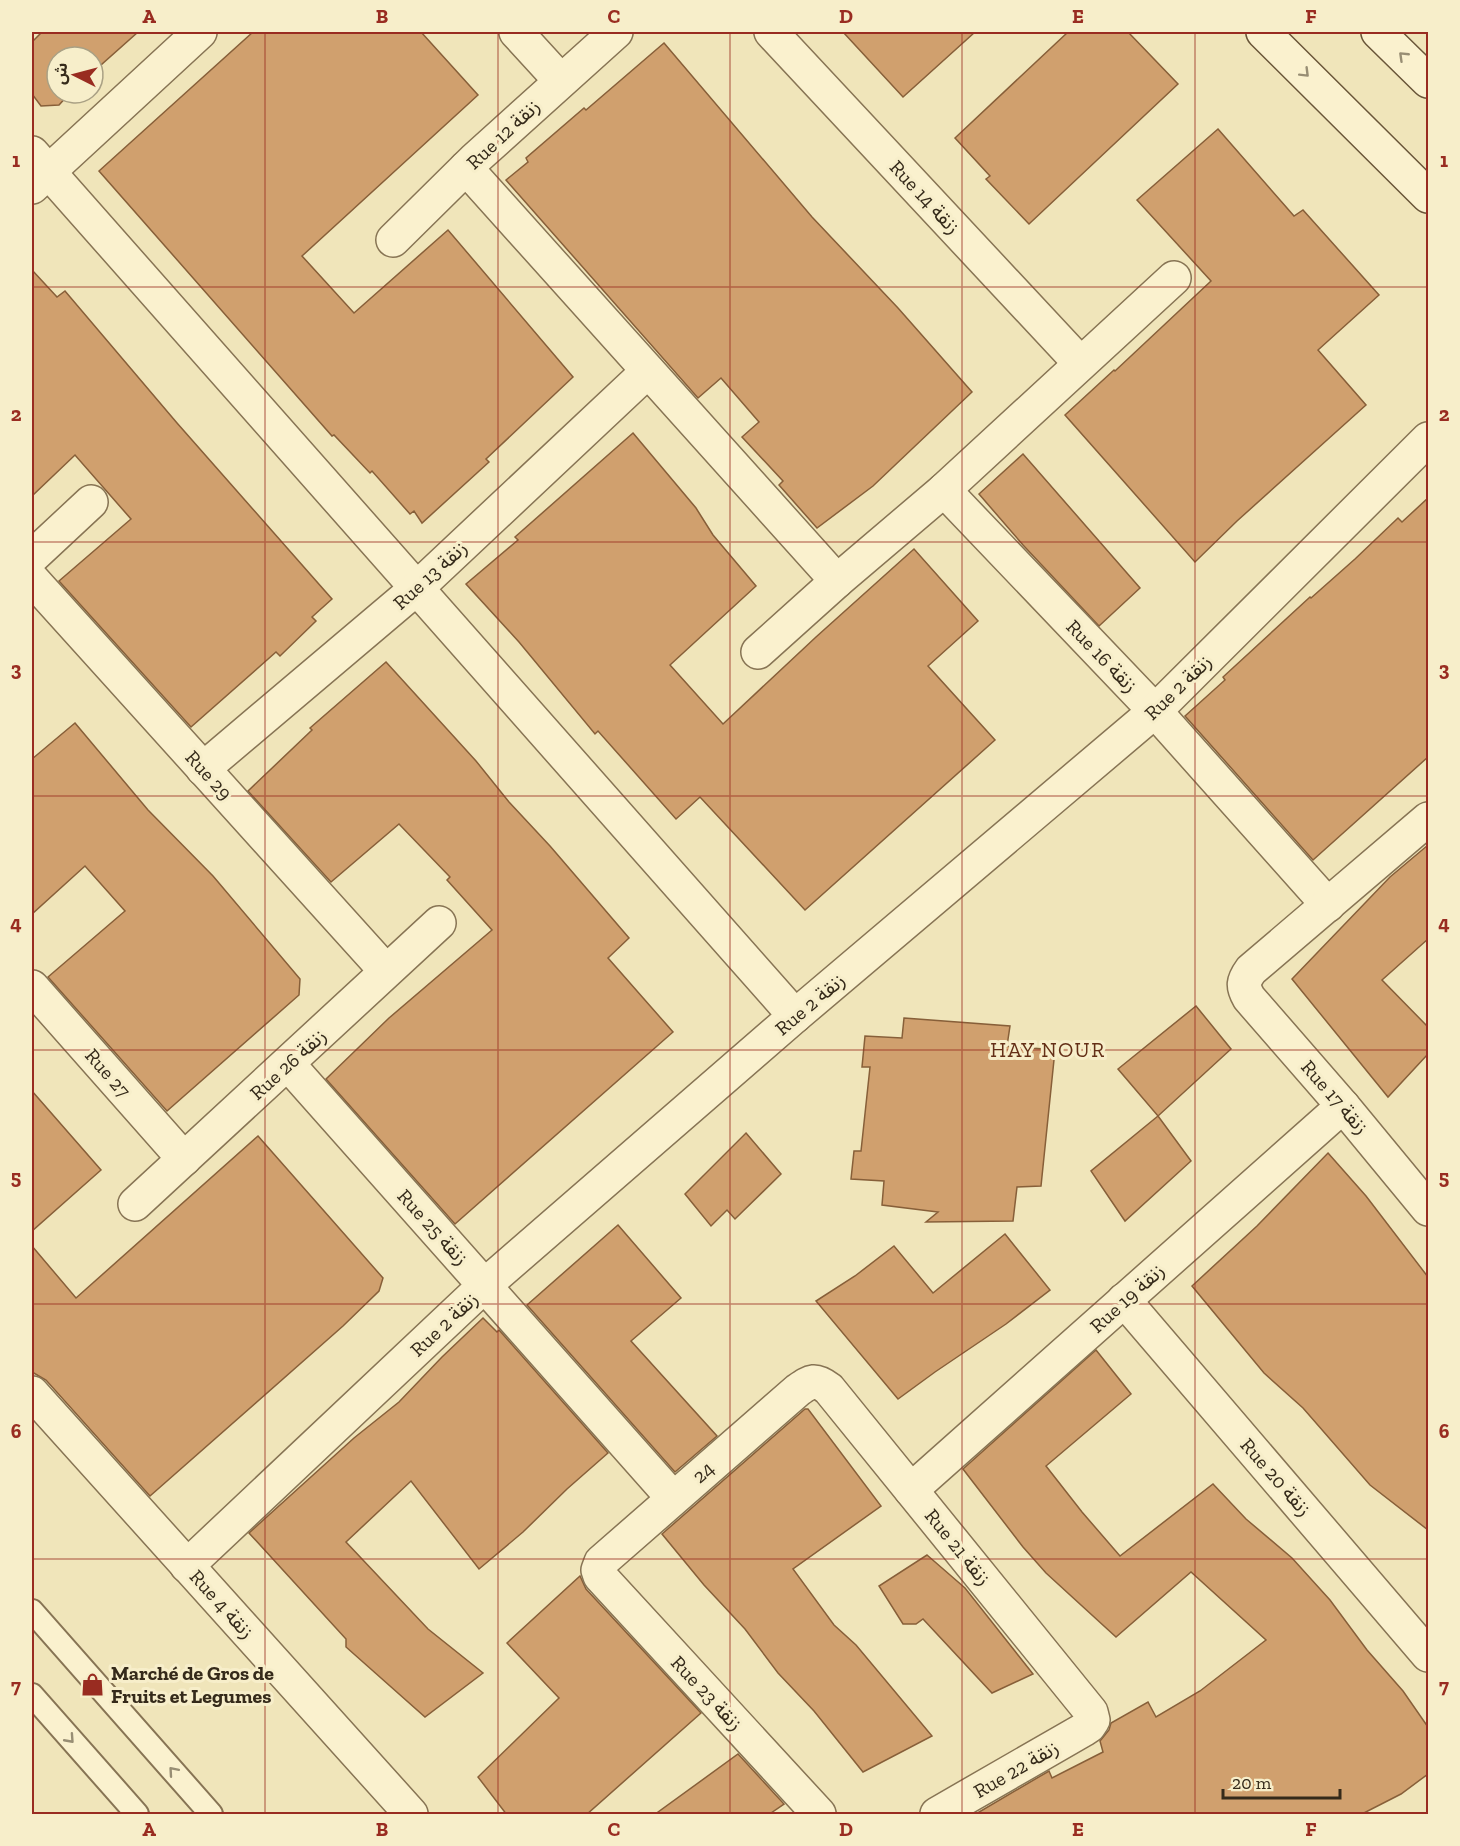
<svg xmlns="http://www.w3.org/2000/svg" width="1460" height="1846" font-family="'Zilla Slab','Noto Sans Arabic',serif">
<rect width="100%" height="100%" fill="#f0e5ba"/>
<g fill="#d0a06e" stroke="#875f39" stroke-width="1.5">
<polygon points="42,32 138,32 93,72 93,57 57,57 57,93 70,93 59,105 41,106 32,94 32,42"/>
<polygon points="253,32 421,32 478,95 302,256 354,313 448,230 573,377 486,459 489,462 422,523 414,511 410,514 372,471 370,473 334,435 332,436 99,171"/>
<polygon points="843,32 975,32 903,97"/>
<polygon points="1068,32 1128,32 1178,84 1029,224 986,179 990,176 955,138"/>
<polygon points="664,43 812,217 898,308 972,392 873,486 817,528 779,485 783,481 742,437 759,422 721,378 698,398 506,180 528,162 526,158 584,108 586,110"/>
<polygon points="1218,129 1294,216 1303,210 1379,295 1318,350 1366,405 1237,521 1195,562 1065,415 1114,370 1115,371 1211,281 1137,200"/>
<polygon points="32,270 57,297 65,291 177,423 332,599 312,617 316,621 280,656 276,652 191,727 59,581 131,519 75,455 32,496"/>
<polygon points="633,433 696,508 713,535 756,586 670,665 723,724 816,637 914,549 978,621 928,666 995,740 805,910 700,797 676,819 598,731 595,734 519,642 466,584 518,540 515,537"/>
<polygon points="1023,454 1140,588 1099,626 1023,545 979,494"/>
<polygon points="1428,498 1428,757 1313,860 1185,716 1225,680 1223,677 1310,597 1311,598 1355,559 1398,518 1402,522"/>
<polygon points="386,662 476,761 509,802 550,846 629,938 608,958 673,1032 455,1224 326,1079 389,1018 492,930 447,880 450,877 399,824 331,882 248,791 312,730 310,728"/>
<polygon points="75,723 148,810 213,876 300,979 299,995 167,1111 48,977 125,911 85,866 32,914 32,759"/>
<polygon points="1428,845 1428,939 1382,980 1428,1027 1428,1054 1388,1097 1292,979 1390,877"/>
<polygon points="1196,1006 1231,1049 1158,1116 1118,1069"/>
<polygon points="904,1018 1010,1026 1007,1046 1055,1050 1041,1186 1017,1187 1013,1221 926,1222 938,1212 882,1205 884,1181 851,1179 854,1151 861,1151 870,1067 862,1067 865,1036 902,1038"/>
<polygon points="32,1091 101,1170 32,1231"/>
<polygon points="1158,1116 1191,1161 1125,1221 1091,1171"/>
<polygon points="746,1133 781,1174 735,1219 727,1210 711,1226 685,1194"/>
<polygon points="258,1136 383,1278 379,1291 343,1326 150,1496 46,1380 32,1372 32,1246 76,1298"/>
<polygon points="1328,1153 1366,1196 1428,1277 1428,1530 1370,1485 1303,1408 1264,1373 1192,1286 1257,1226"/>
<polygon points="618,1225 681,1298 631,1341 717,1436 675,1472 527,1305"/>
<polygon points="1005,1234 1050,1290 1006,1324 935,1372 898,1399 816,1301 855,1276 894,1246 933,1293"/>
<polygon points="483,1318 497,1332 499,1330 608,1453 567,1489 523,1532 479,1569 411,1481 346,1542 428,1629 483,1673 425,1717 346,1647 346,1639 249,1533 354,1438 399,1402 442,1357"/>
<polygon points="1096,1350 1131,1394 1046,1466 1082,1512 1120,1556 1213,1484 1246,1519 1292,1558 1330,1600 1367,1650 1403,1691 1428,1727 1428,1774 1401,1794 1360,1815 974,1815 1049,1771 1052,1778 1103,1752 1100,1741 1109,1730 1111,1723 1148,1702 1156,1717 1200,1691 1266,1640 1191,1572 1116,1637 1046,1573 1023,1547 963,1469"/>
<polygon points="805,1409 808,1409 881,1506 793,1569 834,1625 856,1645 932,1736 863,1772 814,1711 778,1673 745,1629 704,1585 662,1534"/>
<polygon points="927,1555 965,1588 1033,1674 992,1693 923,1619 916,1624 903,1624 879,1586"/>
<polygon points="580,1576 586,1589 701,1713 586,1815 507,1815 478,1777 559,1698 507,1643"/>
<polygon points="738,1754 784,1804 768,1815 654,1815"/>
</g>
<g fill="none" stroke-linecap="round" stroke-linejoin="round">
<defs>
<g id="lane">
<polyline points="32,1611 211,1814"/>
<polyline points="32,1695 137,1814"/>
</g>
<g id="street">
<polyline points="516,32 560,80"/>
<polyline points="771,32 1080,363"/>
<polyline points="32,153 795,1016"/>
<polyline points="466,168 837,581"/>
<polyline points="32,187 200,32"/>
<polyline points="393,240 475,159 616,32"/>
<polyline points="944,490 1155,711 1328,905"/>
<polyline points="32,557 91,502"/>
<polyline points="32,579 386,971"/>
<polyline points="758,652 837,581 944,490 1174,278"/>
<polyline points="203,769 417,588 648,371"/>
<path d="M1428 819 1251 970C1243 981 1242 986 1249 998L1343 1106 1428 1209"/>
<polyline points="32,987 184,1159"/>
<polyline points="288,1064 673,1498"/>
<polyline points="135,1204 439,923"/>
<polyline points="1124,1300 1428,1655"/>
<polyline points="32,1393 411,1814"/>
<polyline points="911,1490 1343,1106"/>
<polyline points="187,1566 484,1286 795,1016 1155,711 1428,439"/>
<path d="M819 1814 600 1576 598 1570 601 1562 798 1390C811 1381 815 1378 829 1389L1091 1712 1093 1720 1089 1726 1083 1730 937 1814"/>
</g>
<g id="secondary">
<polyline points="1263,32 1428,196"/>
<polyline points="1378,32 1428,81"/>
</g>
</defs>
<use href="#lane" stroke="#877454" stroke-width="26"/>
<use href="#street" stroke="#877454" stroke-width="36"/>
<use href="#secondary" stroke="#695538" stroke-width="36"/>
<use href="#lane" stroke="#faf1ce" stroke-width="22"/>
<use href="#street" stroke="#faf1ce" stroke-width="33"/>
<use href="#secondary" stroke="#faf1ce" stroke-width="33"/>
</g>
<defs><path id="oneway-chevron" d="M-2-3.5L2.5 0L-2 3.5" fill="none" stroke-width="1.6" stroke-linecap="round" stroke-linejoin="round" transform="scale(1.5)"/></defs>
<g stroke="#988e74">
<use href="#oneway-chevron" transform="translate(1403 56) rotate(-136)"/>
<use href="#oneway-chevron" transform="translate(1305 73) rotate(45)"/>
<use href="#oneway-chevron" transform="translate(70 1739) rotate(48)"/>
<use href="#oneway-chevron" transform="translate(173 1771) rotate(-131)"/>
</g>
<path fill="none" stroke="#992c21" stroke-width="1.5" stroke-opacity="0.55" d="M265 32V1814M498 32V1814M730 32V1814M962 32V1814M1195 32V1814M32 287H1428M32 542H1428M32 796H1428M32 1050H1428M32 1304H1428M32 1559H1428"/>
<defs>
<symbol id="shop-bare" viewBox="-9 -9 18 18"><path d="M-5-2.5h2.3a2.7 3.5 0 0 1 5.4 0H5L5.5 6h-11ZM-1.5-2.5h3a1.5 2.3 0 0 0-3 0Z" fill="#992c21" stroke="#f7eeca" stroke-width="2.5" paint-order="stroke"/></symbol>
</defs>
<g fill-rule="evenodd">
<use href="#shop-bare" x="76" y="1668" width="33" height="33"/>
</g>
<g text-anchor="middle" stroke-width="6" stroke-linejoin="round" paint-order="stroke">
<g font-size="20" fill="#352a1a" stroke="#f7eeca">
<text transform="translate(503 134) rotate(-43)" y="7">Rue 12 زنقة</text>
<text transform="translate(925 197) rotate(47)" y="7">Rue 14 زنقة</text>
<text transform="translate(430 575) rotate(-42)" y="7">Rue 13 زنقة</text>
<text transform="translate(1102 656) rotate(46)" y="7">Rue 16 زنقة</text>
<text transform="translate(1178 687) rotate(-44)" y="7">Rue 2 زنقة</text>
<text transform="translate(209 775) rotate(48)" y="7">Rue 29</text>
<text transform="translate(810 1004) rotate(-40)" y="7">Rue 2 زنقة</text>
<text transform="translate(288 1064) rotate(-42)" y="7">Rue 26 زنقة</text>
<text transform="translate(108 1073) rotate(49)" y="7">Rue 27</text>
<text transform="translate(1335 1097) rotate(49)" y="7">Rue 17 زنقة</text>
<text transform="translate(433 1227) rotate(48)" y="7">Rue 25 زنقة</text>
<text transform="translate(1127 1298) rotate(-42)" y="7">Rue 19 زنقة</text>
<text transform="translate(444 1324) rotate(-43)" y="7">Rue 2 زنقة</text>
<text transform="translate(703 1472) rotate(-41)" y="7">24</text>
<text transform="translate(1276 1477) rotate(49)" y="7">Rue 20 زنقة</text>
<text transform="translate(958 1547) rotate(51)" y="7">Rue 21 زنقة</text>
<text transform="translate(222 1604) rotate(48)" y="7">Rue 4 زنقة</text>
<text transform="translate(707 1693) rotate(47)" y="7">Rue 23 زنقة</text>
<text transform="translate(1016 1769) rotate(-30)" y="7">Rue 22 زنقة</text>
</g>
<g font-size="20" font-weight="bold" fill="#352a1a" stroke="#f7eeca" text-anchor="start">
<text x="111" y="1680">Marché de Gros de<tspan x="111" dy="23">Fruits et Legumes</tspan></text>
</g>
<g font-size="21" letter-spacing="1.5" fill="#642f17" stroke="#f7eeca">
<text x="1048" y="1057">HAY NOUR</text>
</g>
</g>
<rect width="1460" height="1846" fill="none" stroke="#f7eeca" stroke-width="66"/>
<g transform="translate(75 75) rotate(276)"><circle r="28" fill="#f7eeca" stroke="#a9a084" stroke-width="1.5"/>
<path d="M0-4.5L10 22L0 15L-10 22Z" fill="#992c21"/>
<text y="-9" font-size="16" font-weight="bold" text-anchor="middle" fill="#352a1a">ش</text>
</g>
<path d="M1223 1789v9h117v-9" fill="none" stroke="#352a1a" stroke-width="3"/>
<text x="1232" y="1789" font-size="18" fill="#352a1a" stroke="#f7eeca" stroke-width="4.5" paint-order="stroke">20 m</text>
<rect x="33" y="33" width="1394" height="1780" fill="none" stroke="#992c21" stroke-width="2"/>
<g font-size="20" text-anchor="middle" font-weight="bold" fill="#992c21">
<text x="149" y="23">A</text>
<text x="382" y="23">B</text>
<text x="614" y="23">C</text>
<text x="846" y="23">D</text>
<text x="1078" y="23">E</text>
<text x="1311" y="23">F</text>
<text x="16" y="167">1</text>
<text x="1444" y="167">1</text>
<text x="16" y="421">2</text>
<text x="1444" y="421">2</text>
<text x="16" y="676">3</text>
<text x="1444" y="676">3</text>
<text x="16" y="930">4</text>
<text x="1444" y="930">4</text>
<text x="16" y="1184">5</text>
<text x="1444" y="1184">5</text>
<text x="16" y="1438">6</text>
<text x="1444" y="1438">6</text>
<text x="16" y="1693">7</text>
<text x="1444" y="1693">7</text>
<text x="149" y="1836">A</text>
<text x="382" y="1836">B</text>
<text x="614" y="1836">C</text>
<text x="846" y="1836">D</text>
<text x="1078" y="1836">E</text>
<text x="1311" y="1836">F</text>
</g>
</svg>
